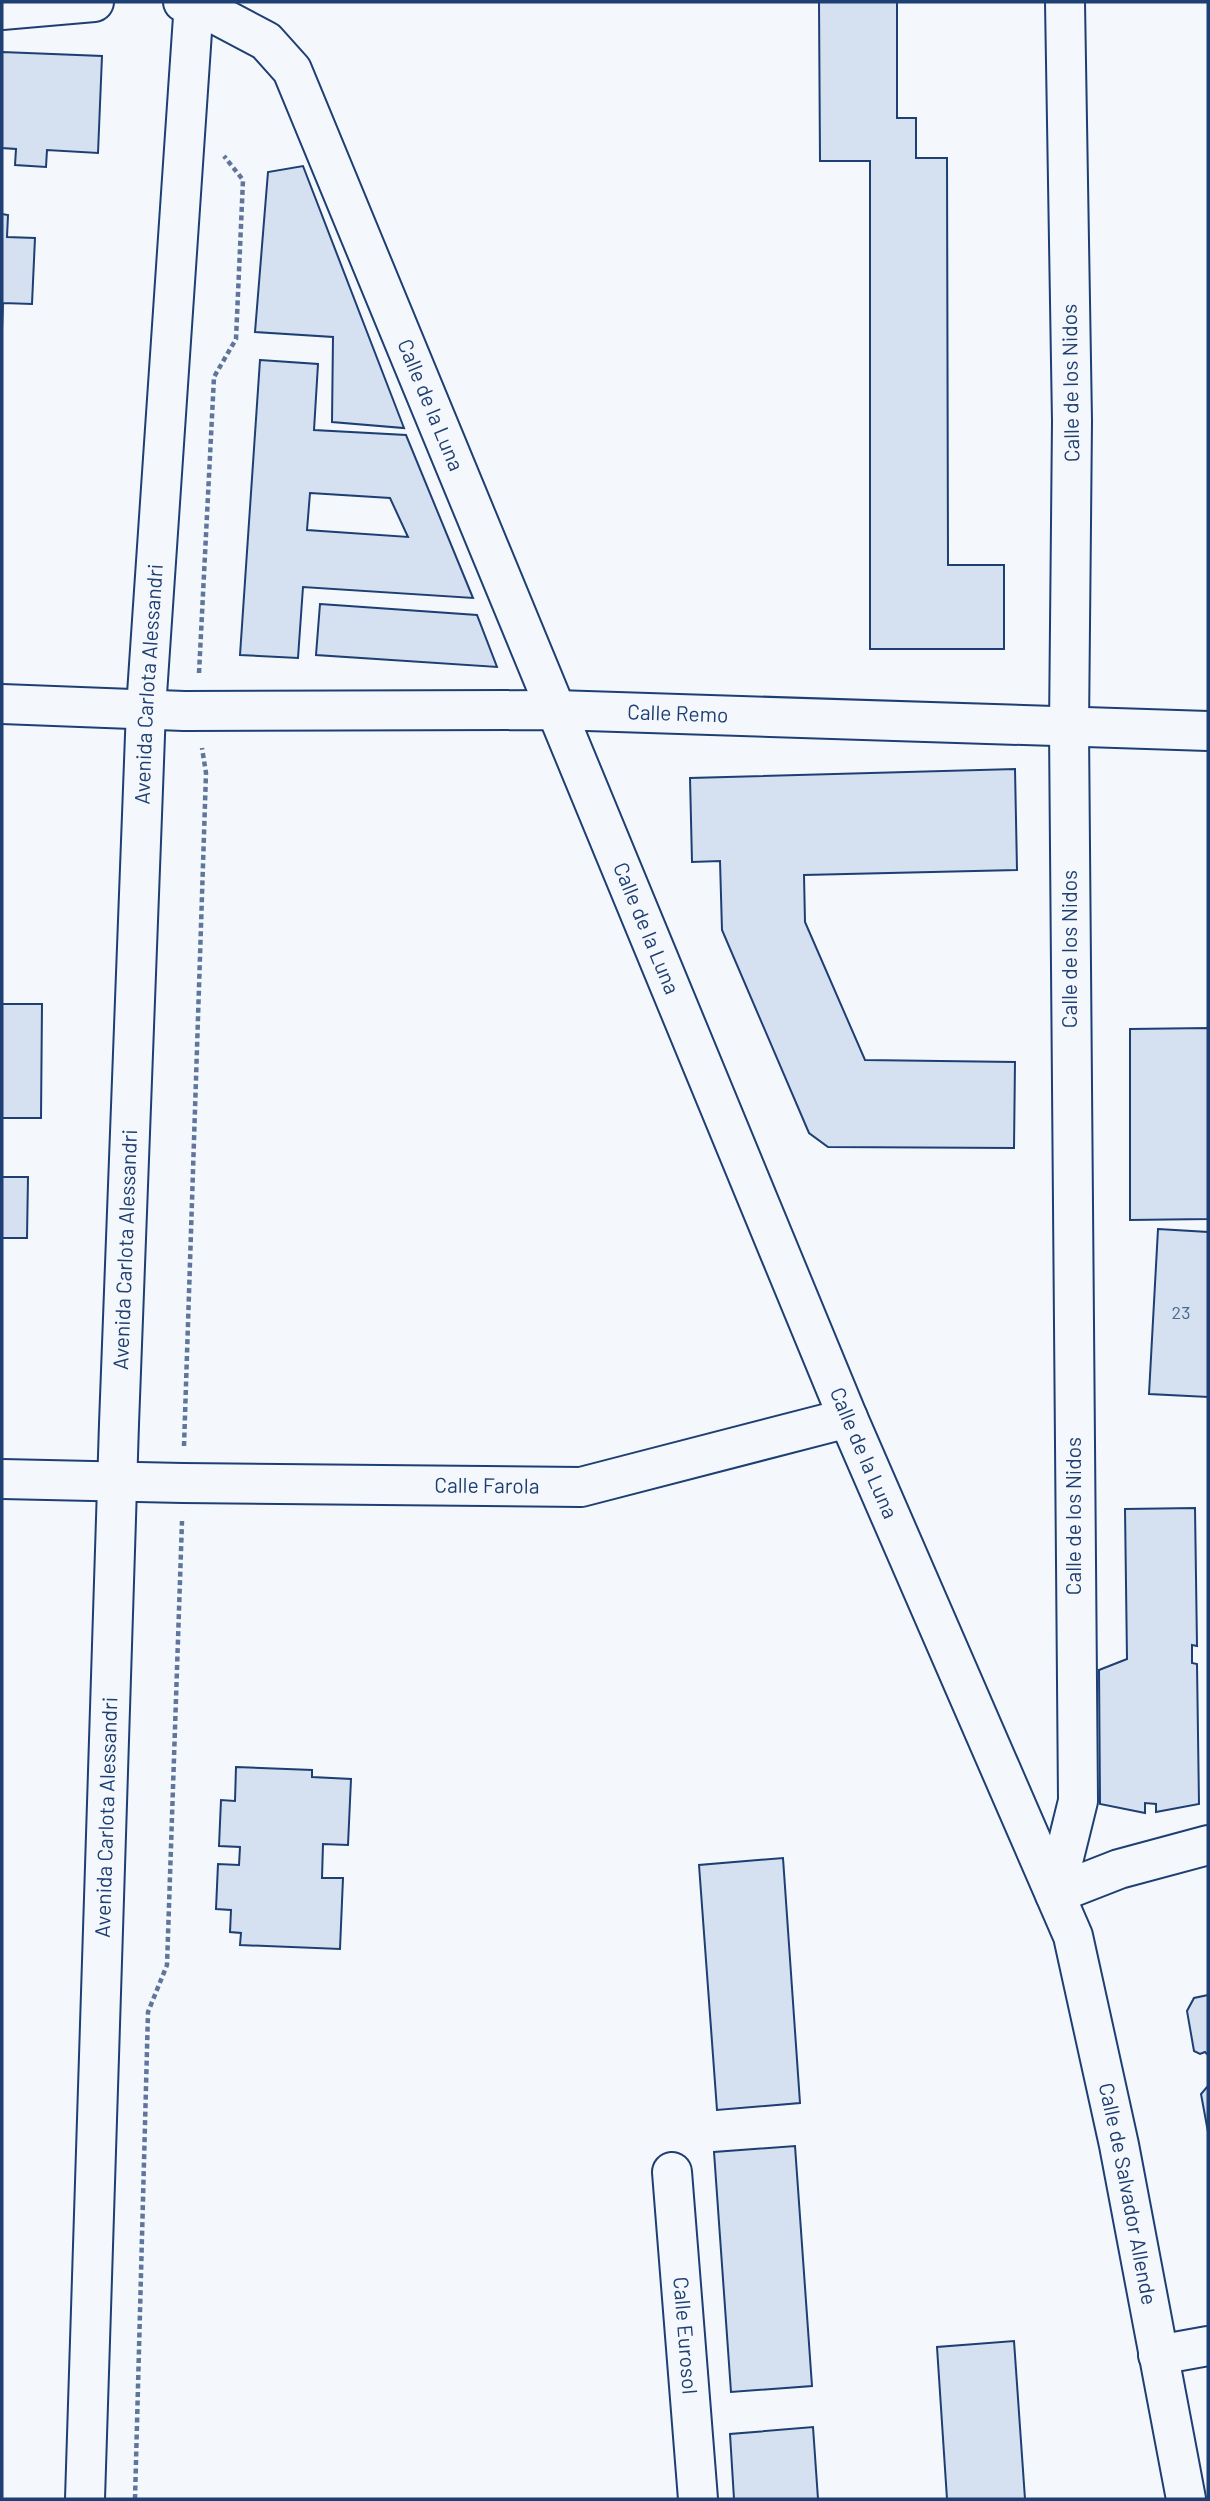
<svg xmlns="http://www.w3.org/2000/svg" width="1210" height="2501" font-family="Barlow,sans-serif">
<rect width="100%" height="100%" fill="#f4f7fb"/>
<g fill="#d5e0f0" stroke="#1d3f73" stroke-width="2" fill-rule="evenodd">
<polygon points="819,2 897,2 897,118 916,118 916,158 947,158 948,565 1004,565 1004,649 870,649 870,161 820,161"/>
<polygon points="2,52 102,56 98,153 47,150 46,167 15,165 16,149 2,148"/>
<polygon points="303,166 404,428 332,422 333,337 255,332 268,172"/>
<polygon points="2,214 8,215 7,237 35,238 32,304 3,303 2,330"/>
<path d="M260 360 318 364 314 430 406 435 473 598 303 587 298 658 240 655ZM310 493 390 498 408 537 307 530Z"/>
<polygon points="320,604 477,615 497,667 316,655"/>
<polygon points="1015,769 1017,870 804,875 805,922 865,1060 1015,1062 1014,1148 828,1147 809,1133 722,930 720,861 692,862 690,778"/>
<polygon points="2,1004 42,1004 41,1118 2,1118"/>
<polygon points="1208,1028 1208,1219 1130,1220 1130,1029"/>
<polygon points="2,1177 28,1177 27,1238 2,1238"/>
<polygon points="1158,1229 1208,1232 1208,1397 1149,1394"/>
<polygon points="1195,1508 1197,1646 1192,1645 1192,1663 1197,1664 1199,1804 1156,1812 1156,1804 1145,1803 1145,1813 1100,1804 1099,1670 1127,1659 1125,1509"/>
<polygon points="236,1767 312,1770 312,1777 351,1779 348,1845 323,1844 322,1878 343,1878 340,1949 240,1945 241,1933 230,1932 231,1910 216,1909 218,1864 239,1865 240,1847 219,1846 221,1800 235,1801"/>
<polygon points="783,1858 800,2103 717,2110 699,1865"/>
<polygon points="1208,1995 1208,2055 1205,2052 1200,2054 1194,2051 1187,2011 1194,1998"/>
<polygon points="1207,2087 1208,2087 1208,2132 1201,2094"/>
<polygon points="795,2146 812,2386 731,2392 714,2152"/>
<polygon points="1014,2341 1025,2499 947,2499 937,2347"/>
<polygon points="813,2427 818,2499 734,2499 730,2434"/>
</g>
<g fill="none" stroke-linecap="round" stroke-linejoin="round">
<defs>
<g id="minor">
<path id="s1" d="M183 2 194 3 266 41 292 70 848 1418 1073 1936 1119 2145 1186 2499"/>
<polyline points="2,10 94,2"/>
<path id="s2" d="M2 704 184 711 556 710 1208 731"/>
<path id="s3" d="M2 1479 183 1483 581 1487 848 1418"/>
<polyline points="1055,1894 1078,1801 1069,728 1072,421 1065,2"/>
<polyline points="1055,1894 1119,1869 1208,1845"/>
<path id="s4" d="M672 2172 698 2499"/>
<polyline points="1158,2355 1208,2346"/>
</g>
<g id="major">
<path id="s5" d="M85 2499 119 1424 146 709 194 2"/>
</g>
</defs>
<use href="#minor" stroke="#1d3f73" stroke-width="42"/>
<use href="#major" stroke="#1d3f73" stroke-width="42"/>
<g stroke="#5e769c" stroke-width="4.5" stroke-dasharray="5 3.5" stroke-linecap="butt">
<polyline points="199,673 214,377 236,339 243,180 224,156"/>
<polyline points="184,1446 206,773 202,748"/>
<polyline points="135,2499 148,2012 167,1965 182,1521"/>
</g>
<use href="#minor" stroke="#f4f7fb" stroke-width="38"/>
<use href="#major" stroke="#f4f7fb" stroke-width="38"/>
</g>
<g text-anchor="middle" stroke-width="5" stroke-linejoin="round" paint-order="stroke">
<g font-size="18" fill="#4b6792">
<text x="1181" y="1319">23</text>
</g>
<g font-size="21" fill="#1d3f73" stroke="#f4f7fb">
<text transform="translate(1071 383) rotate(-91)" y="7">Calle de los Nidos</text>
<text dy="7" stroke="none"><textPath href="#s1" startOffset="494">Calle de la Luna</textPath></text>
<text dy="7" stroke="none"><textPath href="#s5" startOffset="1816">Avenida Carlota Alessandri</textPath></text>
<text dy="7" stroke="none"><textPath href="#s2" startOffset="676">Calle Remo</textPath></text>
<text dy="7" stroke="none"><textPath href="#s1" startOffset="1060">Calle de la Luna</textPath></text>
<text transform="translate(1070 949) rotate(-90)" y="7">Calle de los Nidos</text>
<text dy="7" stroke="none"><textPath href="#s5" startOffset="1250">Avenida Carlota Alessandri</textPath></text>
<text dy="7" stroke="none"><textPath href="#s1" startOffset="1628">Calle de la Luna</textPath></text>
<text dy="7" stroke="none"><textPath href="#s3" startOffset="485">Calle Farola</textPath></text>
<text transform="translate(1074 1516) rotate(-90)" y="7">Calle de los Nidos</text>
<text dy="7" stroke="none"><textPath href="#s5" startOffset="682">Avenida Carlota Alessandri</textPath></text>
<text dy="7" stroke="none"><textPath href="#s1" startOffset="2418">Calle de Salvador Allende</textPath></text>
<text dy="7" stroke="none"><textPath href="#s4" startOffset="164">Calle Eurosol</textPath></text>
</g>
</g>
<rect width="1210" height="2501" fill="none" stroke="#1d3f73" stroke-width="7"/>
</svg>
